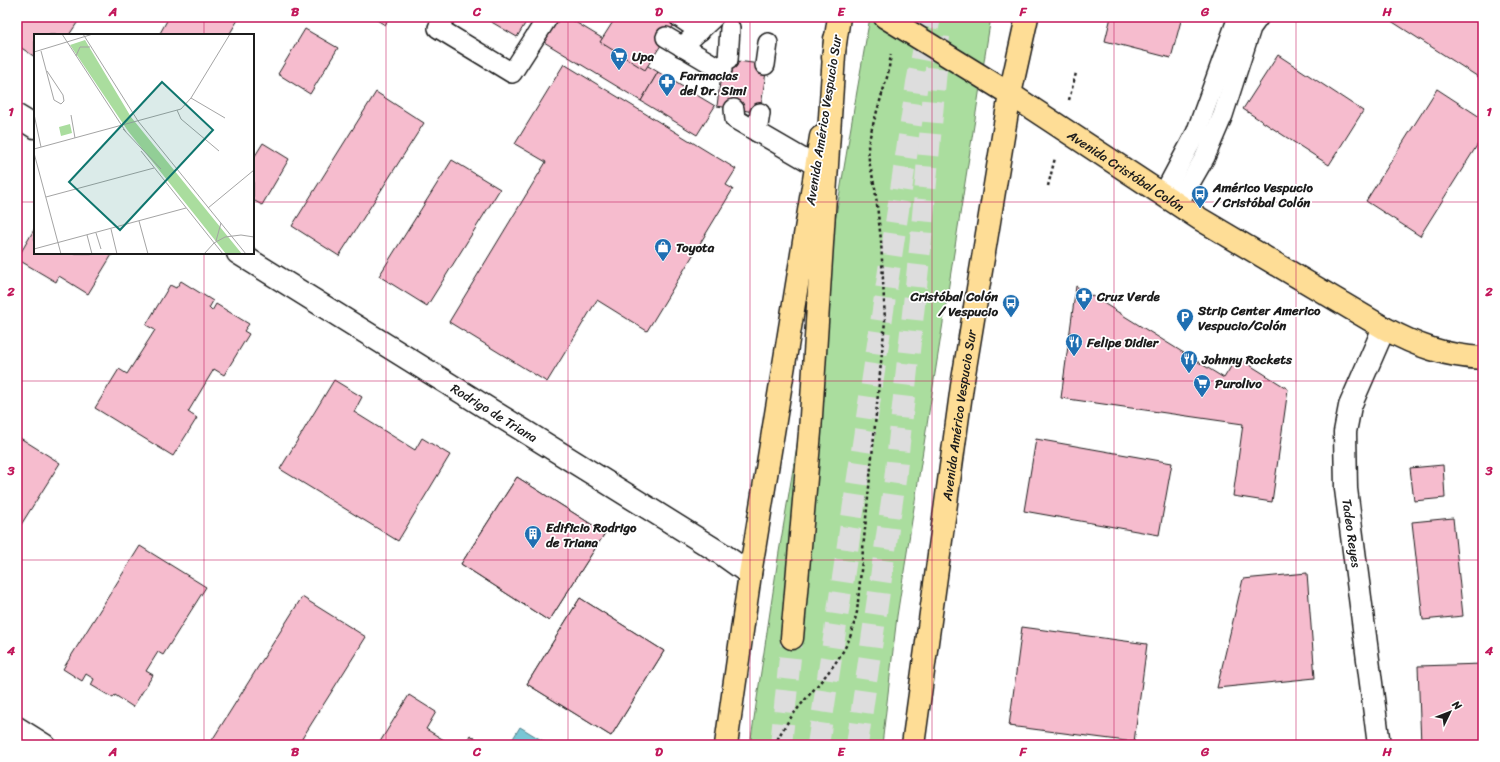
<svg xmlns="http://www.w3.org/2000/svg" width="1500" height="762" font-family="Sriracha,sans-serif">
<rect width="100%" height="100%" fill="#fff"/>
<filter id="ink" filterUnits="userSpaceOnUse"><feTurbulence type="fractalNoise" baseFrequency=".025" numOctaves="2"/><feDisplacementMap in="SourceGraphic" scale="8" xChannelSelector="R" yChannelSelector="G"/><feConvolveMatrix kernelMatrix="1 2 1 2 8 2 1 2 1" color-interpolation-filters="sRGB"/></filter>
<g filter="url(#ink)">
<polygon fill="#aadd9e" stroke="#637c5d" points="870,17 991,17 897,616 882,745 750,745 779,552 857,91"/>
<polygon fill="#78c6d5" stroke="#53828b" points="520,727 548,744 548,745 509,745"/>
<g fill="#f6bcce" stroke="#1c1c1c">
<polygon points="17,17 81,17 69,35 35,35 35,57 17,45"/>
<polygon points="169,17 236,17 239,18 229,35 159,35"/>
<polygon points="372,17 390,17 385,25"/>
<polygon points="483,17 529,17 517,37"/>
<polygon points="559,17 567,17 658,72 641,101 544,42"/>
<polygon points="616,17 679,17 645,70 600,42"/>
<polygon points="1111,17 1182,17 1171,58 1105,41"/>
<polygon points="1385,17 1483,17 1483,80"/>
<polygon points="305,29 338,48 310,94 278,74"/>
<polygon points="1278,55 1363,111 1329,165 1243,109"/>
<polygon points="723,59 767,65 760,113 717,106"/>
<polygon points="564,64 736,169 726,185 733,189 647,331 597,300 547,382 449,322 546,162 515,144"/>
<polygon points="658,72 715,106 697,135 641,101"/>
<polygon points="1437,89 1483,119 1483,136 1420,236 1366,201"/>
<polygon points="376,92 424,123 339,256 292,226"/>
<polygon points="263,143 289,159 262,205 253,200 253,159"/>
<polygon points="452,160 500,189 427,306 379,276"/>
<polygon points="35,228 35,253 113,253 88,294 59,276 56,282 17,259"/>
<polygon points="181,281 213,301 209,308 212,311 216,304 249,324 244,331 249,334 224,375 214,369 188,412 197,418 173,456 95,408 119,369 127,374 155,330 146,325 170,285 176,288"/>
<polygon points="1076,286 1224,378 1237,357 1288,389 1272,502 1233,496 1243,424 1061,398"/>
<polygon points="334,380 362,397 354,412 415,450 422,438 450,455 398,541 280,469"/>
<polygon points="17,436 60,463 17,531"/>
<polygon points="1036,439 1172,463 1159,535 1024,511"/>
<polygon points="1443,465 1445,498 1414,501 1410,468"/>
<polygon points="517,477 605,533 549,621 461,564"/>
<polygon points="517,477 605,533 549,621 461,564"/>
<polygon points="1453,518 1463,616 1423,620 1412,522"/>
<polygon points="140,546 206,587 163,655 158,652 146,671 153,675 133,707 115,695 113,698 91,685 94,679 86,674 82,681 63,669"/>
<polygon points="1307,573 1315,678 1217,688 1243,579"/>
<polygon points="302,597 366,637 298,745 209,745"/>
<polygon points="580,598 664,651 611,736 527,684"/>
<polygon points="580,598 664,651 611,736 527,684"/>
<polygon points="1022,627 1147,644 1134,742 1009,726"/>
<polygon points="1483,664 1483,745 1421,745 1418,666"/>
<polygon points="409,695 436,712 426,729 452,745 378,745"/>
<polygon points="470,735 486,745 464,745"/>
</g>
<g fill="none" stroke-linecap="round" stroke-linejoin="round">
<g stroke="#ddd" stroke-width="22" stroke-dasharray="22 11" stroke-linecap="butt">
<polyline points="781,745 792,638"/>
<polyline points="818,745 917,83 930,17"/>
<polyline points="857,745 895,480 920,249 939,36"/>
</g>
<defs>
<g id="lane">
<polyline points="445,17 438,28 512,73 548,17"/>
<polyline points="679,17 700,31"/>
<polyline points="666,37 722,70"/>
<polyline points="682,47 714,17"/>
<polyline points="728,60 730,28"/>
<polyline points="765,65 768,43"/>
<polyline points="734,109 735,119 816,166"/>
<polyline points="757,132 760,113"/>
<polyline points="1163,195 1196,133 1238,17"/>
<polyline points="1178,204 1205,157 1223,115 1251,28 1259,17"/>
</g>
<g id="street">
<polyline points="17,116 35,127"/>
<path id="s1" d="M238 253 722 554 750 574"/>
<polyline points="17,728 44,745"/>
<polyline points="1379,745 1346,489 1345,432 1350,406 1384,328"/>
</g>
<g id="primary">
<path id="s2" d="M885 17 1010 94 1200 219 1384 328C1417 346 1445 356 1483 358"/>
<polyline points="833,57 839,17"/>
<polyline points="726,745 750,574 821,137"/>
<path id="s3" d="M913 745 962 386 1010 94 1027 17"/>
</g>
<polyline id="highway" points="792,638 810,432 835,39"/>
</defs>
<use href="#lane" stroke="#1c1c1c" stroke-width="22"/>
<use href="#street" stroke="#1c1c1c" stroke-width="25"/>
<use href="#primary" stroke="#1c1c1c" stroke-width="25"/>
<use href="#highway" stroke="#1c1c1c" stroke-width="25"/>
<g stroke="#1c1c1c" stroke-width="2.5" stroke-dasharray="3 3" stroke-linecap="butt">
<polyline points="1069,100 1076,73"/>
<polyline points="1048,186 1055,158"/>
<path d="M775 745C791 707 828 681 847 644 852 634 854 623 857 612L885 321 881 240 875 188 869 161 868 145 872 128 888 74 891 54"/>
</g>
<use href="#lane" stroke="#fff" stroke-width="19"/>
<use href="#street" stroke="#fff" stroke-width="22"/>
<use href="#primary" stroke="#fedd96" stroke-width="22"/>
<use href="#highway" stroke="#fedd96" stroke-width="22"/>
</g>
</g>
<path fill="none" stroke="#c2185b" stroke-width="1" stroke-opacity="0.55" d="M204 17V35M386 17V745M568 17V745M750 17V745M932 17V745M1114 17V745M1296 17V745M17 202H35M253 202H1483M204 253V745M17 381H1483M17 560H1483"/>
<defs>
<symbol id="supermarket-pin" viewBox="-11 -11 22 30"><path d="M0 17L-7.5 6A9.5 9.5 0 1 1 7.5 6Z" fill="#1f6fb2" stroke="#fff"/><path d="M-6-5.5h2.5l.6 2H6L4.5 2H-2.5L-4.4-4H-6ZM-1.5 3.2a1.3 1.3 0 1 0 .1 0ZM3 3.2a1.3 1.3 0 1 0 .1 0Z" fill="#fff"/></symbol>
<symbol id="pharmacy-pin" viewBox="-11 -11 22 30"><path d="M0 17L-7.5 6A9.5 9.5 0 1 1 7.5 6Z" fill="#1f6fb2" stroke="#fff"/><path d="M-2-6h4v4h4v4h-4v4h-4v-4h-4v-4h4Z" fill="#fff"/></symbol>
<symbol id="bus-pin" viewBox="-11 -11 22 30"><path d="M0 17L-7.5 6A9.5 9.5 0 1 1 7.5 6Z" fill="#1f6fb2" stroke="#fff"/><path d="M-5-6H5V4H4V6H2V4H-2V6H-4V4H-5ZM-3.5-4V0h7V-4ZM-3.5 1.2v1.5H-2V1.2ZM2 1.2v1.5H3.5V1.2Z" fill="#fff"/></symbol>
<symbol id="shop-pin" viewBox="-11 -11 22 30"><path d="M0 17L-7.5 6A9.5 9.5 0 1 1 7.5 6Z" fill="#1f6fb2" stroke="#fff"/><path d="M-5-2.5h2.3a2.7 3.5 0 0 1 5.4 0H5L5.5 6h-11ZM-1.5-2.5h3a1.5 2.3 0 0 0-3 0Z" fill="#fff"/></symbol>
<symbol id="parking-pin" viewBox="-11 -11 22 30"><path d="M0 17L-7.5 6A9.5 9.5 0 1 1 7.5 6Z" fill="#1f6fb2" stroke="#fff"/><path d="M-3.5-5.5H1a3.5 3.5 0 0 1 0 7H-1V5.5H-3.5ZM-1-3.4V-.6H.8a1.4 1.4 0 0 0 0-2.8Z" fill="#fff"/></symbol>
<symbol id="restaurant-pin" viewBox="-11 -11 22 30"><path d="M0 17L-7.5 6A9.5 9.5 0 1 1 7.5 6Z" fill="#1f6fb2" stroke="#fff"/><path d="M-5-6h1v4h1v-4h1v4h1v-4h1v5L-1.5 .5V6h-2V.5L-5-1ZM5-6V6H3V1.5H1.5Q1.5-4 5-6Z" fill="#fff"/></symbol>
<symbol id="building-pin" viewBox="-11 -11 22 30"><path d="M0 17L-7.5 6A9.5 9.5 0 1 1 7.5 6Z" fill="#1f6fb2" stroke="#fff"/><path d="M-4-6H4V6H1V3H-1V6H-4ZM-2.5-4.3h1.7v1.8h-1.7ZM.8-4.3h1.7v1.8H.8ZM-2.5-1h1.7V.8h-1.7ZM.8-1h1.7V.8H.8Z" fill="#fff"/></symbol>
</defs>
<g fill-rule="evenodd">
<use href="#supermarket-pin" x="609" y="46" width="20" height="27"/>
<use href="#pharmacy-pin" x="657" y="72" width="20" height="27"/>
<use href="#bus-pin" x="1190" y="184" width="20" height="27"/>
<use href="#shop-pin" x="653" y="237" width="20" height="27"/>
<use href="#pharmacy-pin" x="1074" y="286" width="20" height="27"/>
<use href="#bus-pin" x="1001" y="293" width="20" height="27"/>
<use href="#parking-pin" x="1175" y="307" width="20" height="27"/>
<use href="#restaurant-pin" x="1064" y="332" width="20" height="27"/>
<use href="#restaurant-pin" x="1179" y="349" width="20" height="27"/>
<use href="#supermarket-pin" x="1192" y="373" width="20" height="27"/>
<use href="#building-pin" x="523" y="524" width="20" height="27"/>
</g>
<g text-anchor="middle" stroke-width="3.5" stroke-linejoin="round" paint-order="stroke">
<g font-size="13" font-weight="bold" fill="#1c1c1c" stroke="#fff" text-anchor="start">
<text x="632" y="61">Upa</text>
<text x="680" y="80">Farmacias<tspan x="680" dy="15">del Dr. Simi</tspan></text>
<text x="1213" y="192">Américo Vespucio<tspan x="1213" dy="15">/ Cristóbal Colón</tspan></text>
<text x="676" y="252">Toyota</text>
<text x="998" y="301" text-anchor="end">Cristóbal Colón<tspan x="998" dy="15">/ Vespucio</tspan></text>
<text x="1097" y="301">Cruz Verde</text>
<text x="1198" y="315">Strip Center Americo<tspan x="1198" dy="15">Vespucio/Colón</tspan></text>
<text x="1087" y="347">Felipe Didier</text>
<text x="1202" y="364">Johnny Rockets</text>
<text x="1215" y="388">Purolivo</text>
<text x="546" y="532">Edificio Rodrigo<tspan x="546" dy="15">de Triana</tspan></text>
</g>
<g font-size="13" fill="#1c1c1c" stroke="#fff">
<text transform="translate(823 120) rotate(-81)" y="5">Avenida Américo Vespucio Sur</text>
<text dy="5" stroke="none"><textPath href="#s2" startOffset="286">Avenida Cristóbal Colón</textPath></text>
<text dy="5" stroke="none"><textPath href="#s1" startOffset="302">Rodrigo de Triana</textPath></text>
<text dy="5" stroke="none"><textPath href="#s3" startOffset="333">Avenida Américo Vespucio Sur</textPath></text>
<text transform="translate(1352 533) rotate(82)" y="5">Tadeo Reyes</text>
</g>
</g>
<g transform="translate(34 34)">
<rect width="220" height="220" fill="#fff"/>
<path d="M51 6 97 83 208 220H192L94 97 36 11ZM36 90 38 99 27 102 25 93Z" fill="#aadd9e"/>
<path fill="none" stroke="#a4a4a4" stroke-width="1" d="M28 0 92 98M49 0 104 87 212 220M7 17 20 66 27 70 30 67 29 61 13 37M0 18 59 0M42 22 46 13H56M157 64 191 84M143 76 147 85 185 117M0 80 7 113M37 81 41 104M89 95 127 135M0 115 147 75 157 64 196 0M107 117 189 220M0 119 27 220M12 163 120 134M174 174 220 136M105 187 114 220M77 195 83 220M62 199 67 215M53 201 58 220M182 207 187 189M0 215 152 174M170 220 180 209 191 203 207 201 220 203"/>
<path fill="#0f766e" fill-opacity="0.15" stroke="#0f766e" stroke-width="2" d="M128 48 179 96 86 196 35 148Z"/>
<rect width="220" height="220" fill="none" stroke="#1c1c1c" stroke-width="2"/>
</g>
<rect width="1500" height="762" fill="none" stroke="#fff" stroke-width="44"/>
<g transform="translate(1450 712) rotate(47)" stroke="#ffffff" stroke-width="3" paint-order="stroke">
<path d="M0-3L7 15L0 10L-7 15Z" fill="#1c1c1c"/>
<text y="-6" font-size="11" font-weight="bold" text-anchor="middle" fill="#1c1c1c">N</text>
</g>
<rect x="22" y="22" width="1456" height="718" fill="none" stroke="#c2185b" stroke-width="1.5"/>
<g font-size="13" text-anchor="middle" font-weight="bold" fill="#c2185b">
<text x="113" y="16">A</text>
<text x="295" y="16">B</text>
<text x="477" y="16">C</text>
<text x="659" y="16">D</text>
<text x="841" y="16">E</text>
<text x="1023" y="16">F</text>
<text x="1205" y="16">G</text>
<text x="1387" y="16">H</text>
<text x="11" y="116">1</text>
<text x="1489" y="116">1</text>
<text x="11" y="296">2</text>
<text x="1489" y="296">2</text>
<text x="11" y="475">3</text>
<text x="1489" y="475">3</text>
<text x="11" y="655">4</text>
<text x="1489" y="655">4</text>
<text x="113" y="756">A</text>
<text x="295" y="756">B</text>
<text x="477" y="756">C</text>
<text x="659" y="756">D</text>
<text x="841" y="756">E</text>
<text x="1023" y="756">F</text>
<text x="1205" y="756">G</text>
<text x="1387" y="756">H</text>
</g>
</svg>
